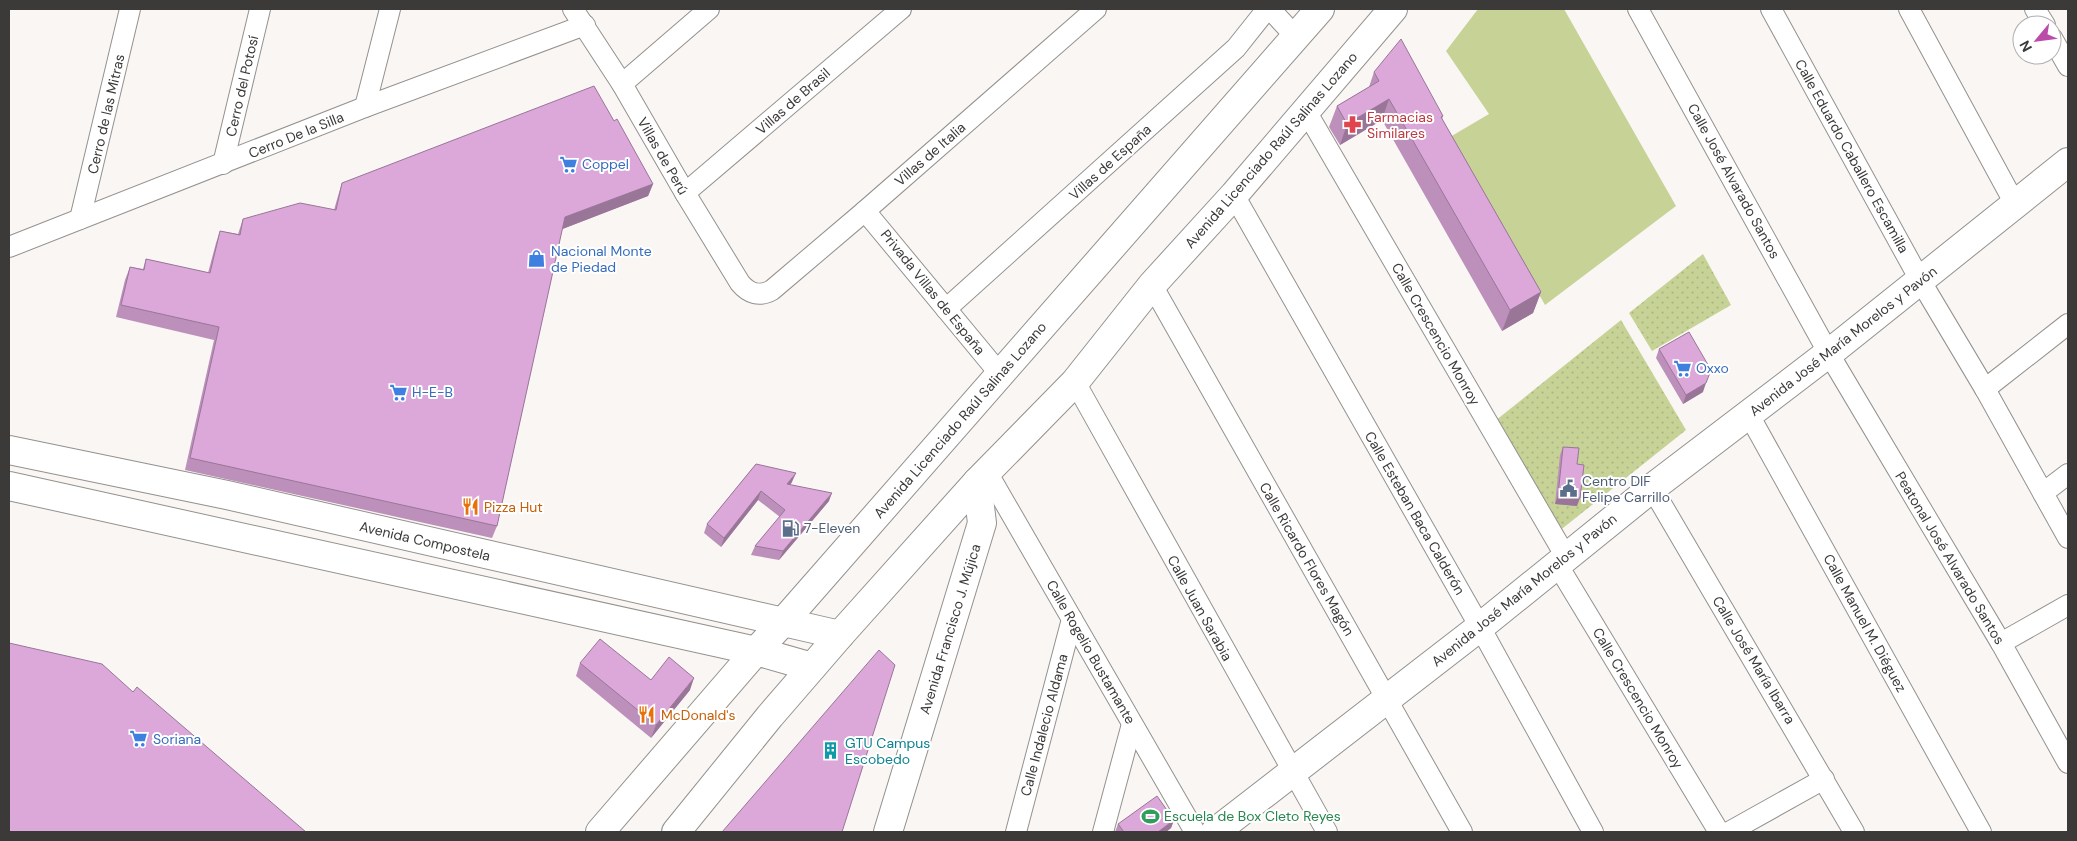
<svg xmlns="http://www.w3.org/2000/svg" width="2077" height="841" font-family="'DM Sans',sans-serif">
<defs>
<pattern id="park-dots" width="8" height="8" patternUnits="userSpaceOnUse" patternTransform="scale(1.25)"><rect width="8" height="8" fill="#c7d396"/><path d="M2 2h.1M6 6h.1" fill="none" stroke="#acb682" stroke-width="1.8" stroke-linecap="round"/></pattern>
</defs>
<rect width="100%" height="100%" fill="#f9f6f3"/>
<polygon fill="#c7d396" points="1478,9 1564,9 1676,206 1545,305 1450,137 1489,114 1446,51"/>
<g fill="url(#park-dots)">
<polygon points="1703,254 1731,305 1652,351 1629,313"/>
<polygon points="1621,320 1686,430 1558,532 1495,421"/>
</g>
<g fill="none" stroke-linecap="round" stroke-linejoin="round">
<defs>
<g id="street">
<path d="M573 9 622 84 685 193 740 283C749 294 760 297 772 290L865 211 1096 9"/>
<polyline points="1270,9 1296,37"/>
<polyline points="1638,9 1829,354 2001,643 2068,763"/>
<polyline points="1771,9 1920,280 1985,389 2068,538"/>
<polyline points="1909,9 2015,204"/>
<polyline points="2035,9 2045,25"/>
<polyline points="2052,38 2068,66"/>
<polyline points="622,84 709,9"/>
<polyline points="365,107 390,9"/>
<polyline points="1306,111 1566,557"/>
<polyline points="223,164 260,9"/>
<polyline points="685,193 901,9"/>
<polyline points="1234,195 1480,627 1593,832"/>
<polyline points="865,211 1000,374"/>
<polyline points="80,219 130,9"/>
<polyline points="9,247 365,107 585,25"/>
<polyline points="1152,285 1462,832"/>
<polyline points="946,309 1236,48 1267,9"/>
<polyline points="1075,382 1327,832"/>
<polyline points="1985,389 2068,324"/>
<polyline points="1749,415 1981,832"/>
<polyline points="987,472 1195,832"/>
<polyline points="1652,488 1854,832"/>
<polyline points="2043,493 2068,474"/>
<polyline points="1557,564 1719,832"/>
<polyline points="2001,643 2068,605"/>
<polyline points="1016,832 1072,619"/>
<polyline points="1103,832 1132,724"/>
<polyline points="1729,832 1824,779"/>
</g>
<g id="secondary">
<polyline points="9,450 227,495 840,635"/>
<polyline points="9,486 756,651 812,667"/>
<polyline points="600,832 756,651 784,621 1320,9"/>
<polyline points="676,832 770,716 840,635 977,482 1075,382 1152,285 1234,195 1393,9"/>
<polyline points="888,832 982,523 977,482"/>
<polyline points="1215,832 1480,627 1652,488 1838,346 2068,162"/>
</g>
</defs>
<use href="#street" stroke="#94918e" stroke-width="22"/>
<use href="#secondary" stroke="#94918e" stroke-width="30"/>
<use href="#street" stroke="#fff" stroke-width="20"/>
<use href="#secondary" stroke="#fff" stroke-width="28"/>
</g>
<g fill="#bc90bb">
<polygon points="1374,72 1443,116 1442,119 1541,292 1533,313 1502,331 1382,120 1340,145 1329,127 1337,106 1369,87"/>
<polygon points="614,121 653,184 648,196 562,229 497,526 492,538 185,470 214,340 116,317 125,280 130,267 143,269 146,259 208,273 216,243 220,231 238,234 243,219 334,210 338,196 342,183"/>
<polygon points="1659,349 1703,392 1683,404 1656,358"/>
<polygon points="1563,447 1577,464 1577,506 1555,504 1560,455"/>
<polygon points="756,464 792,482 790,485 829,501 779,560 751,555 755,546 780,517 758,500 721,547 704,533 707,524"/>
<polygon points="580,663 651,680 690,690 651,738 576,676"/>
<polygon points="1174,820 1171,828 1166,832 1115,832 1118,824"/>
</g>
<g fill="#997698">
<polygon points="1389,99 1382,120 1340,145 1347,124"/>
<polygon points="653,184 648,196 560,230 565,217"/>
<polygon points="1541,292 1533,313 1502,331 1510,310"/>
<polygon points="1706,383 1703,392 1683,404 1686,395"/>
<polygon points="796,473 792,482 784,493 787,484"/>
<polygon points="761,491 758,500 721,547 724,538"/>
<polygon points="832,493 829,501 779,560 783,551"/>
<polygon points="1558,495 1580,498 1577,506 1555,504"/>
<polygon points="694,678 690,690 651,738 656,725"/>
<polygon points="1174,820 1171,828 1166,832 1158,832"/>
</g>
<g fill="#dba8d9" stroke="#997698">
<polygon points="1401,39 1443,116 1441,117 1541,292 1510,310 1389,99 1347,124 1337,106 1379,81 1374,72"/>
<polygon points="594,86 614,121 617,119 653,184 565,217 497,526 190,458 219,327 121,305 130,267 144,270 146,259 210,273 220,231 240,235 243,219 300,203 336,210 342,183"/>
<polygon points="1689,332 1711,370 1706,383 1686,395 1659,349"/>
<polygon points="1563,447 1579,448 1577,464 1584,465 1580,498 1558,495"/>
<polygon points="756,464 796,473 787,484 832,493 783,551 755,546 785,510 761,491 724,538 707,524"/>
<polygon points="600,639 651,680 669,657 694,678 656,725 580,663"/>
<polygon points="9,643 102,664 133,692 137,687 306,832 9,832"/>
<polygon points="879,650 895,665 842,832 722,832"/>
<polygon points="1157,796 1174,820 1158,832 1124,832 1118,824"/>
</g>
<defs>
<symbol id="pharmacy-bare" viewBox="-9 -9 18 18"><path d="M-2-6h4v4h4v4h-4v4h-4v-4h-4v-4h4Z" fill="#e0444e" stroke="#fff" stroke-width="2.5" paint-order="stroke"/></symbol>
<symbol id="supermarket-bare" viewBox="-9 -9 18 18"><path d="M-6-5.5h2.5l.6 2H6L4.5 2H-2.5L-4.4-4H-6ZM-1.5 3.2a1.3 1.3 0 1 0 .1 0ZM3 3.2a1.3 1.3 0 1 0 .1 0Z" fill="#3f7fe0" stroke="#fff" stroke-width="2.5" paint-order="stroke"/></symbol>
<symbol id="shop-bare" viewBox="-9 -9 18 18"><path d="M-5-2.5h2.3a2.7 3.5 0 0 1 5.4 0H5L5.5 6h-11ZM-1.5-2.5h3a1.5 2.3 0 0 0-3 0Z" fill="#3f7fe0" stroke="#fff" stroke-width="2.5" paint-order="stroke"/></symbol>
<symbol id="civic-bare" viewBox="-9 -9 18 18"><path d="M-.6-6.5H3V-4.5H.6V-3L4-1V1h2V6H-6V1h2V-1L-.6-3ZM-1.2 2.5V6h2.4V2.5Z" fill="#5c6f8a" stroke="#fff" stroke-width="2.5" paint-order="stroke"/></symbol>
<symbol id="restaurant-bare" viewBox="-9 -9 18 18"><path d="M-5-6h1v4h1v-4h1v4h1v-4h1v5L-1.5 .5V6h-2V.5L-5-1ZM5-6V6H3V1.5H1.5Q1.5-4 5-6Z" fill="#e8710a" stroke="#fff" stroke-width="2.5" paint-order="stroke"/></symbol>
<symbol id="fuel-bare" viewBox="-9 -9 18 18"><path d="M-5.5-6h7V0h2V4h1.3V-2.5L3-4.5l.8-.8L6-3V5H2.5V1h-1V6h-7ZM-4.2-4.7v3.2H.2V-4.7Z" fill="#5c6f8a" stroke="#fff" stroke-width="2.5" paint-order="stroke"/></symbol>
<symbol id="building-bare" viewBox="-9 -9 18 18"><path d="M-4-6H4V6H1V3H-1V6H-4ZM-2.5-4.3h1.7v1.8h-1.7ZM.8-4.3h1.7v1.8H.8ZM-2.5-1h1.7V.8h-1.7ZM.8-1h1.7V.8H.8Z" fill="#0f9aa8" stroke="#fff" stroke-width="2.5" paint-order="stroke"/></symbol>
<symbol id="stadium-bare" viewBox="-9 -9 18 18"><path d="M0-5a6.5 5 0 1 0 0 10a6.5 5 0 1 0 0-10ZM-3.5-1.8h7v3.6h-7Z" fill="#2e9e5b" stroke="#fff" stroke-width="2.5" paint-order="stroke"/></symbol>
</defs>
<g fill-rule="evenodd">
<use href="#pharmacy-bare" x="1340" y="112" width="25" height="25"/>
<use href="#supermarket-bare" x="556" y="152" width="25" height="25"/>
<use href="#shop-bare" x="524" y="246" width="25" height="25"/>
<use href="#supermarket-bare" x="1670" y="356" width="25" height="25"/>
<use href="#supermarket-bare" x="386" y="380" width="25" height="25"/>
<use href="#civic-bare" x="1556" y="476" width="25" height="25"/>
<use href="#restaurant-bare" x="458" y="494" width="25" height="25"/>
<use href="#fuel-bare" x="778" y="516" width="25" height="25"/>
<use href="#restaurant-bare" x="634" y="702" width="25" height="25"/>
<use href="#supermarket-bare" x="126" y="726" width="25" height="25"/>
<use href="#building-bare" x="818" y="738" width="25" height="25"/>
<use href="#stadium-bare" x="1138" y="804" width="25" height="25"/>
</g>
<g text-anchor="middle" stroke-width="4" stroke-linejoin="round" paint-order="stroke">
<g font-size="14" fill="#3b3a39" stroke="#fff">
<text transform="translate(242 86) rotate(-77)" y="5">Cerro del Potosí</text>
<text transform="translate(793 101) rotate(-41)" y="5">Villas de Brasil</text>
<text transform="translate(106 114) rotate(-77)" y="5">Cerro de las Mitras</text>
<text transform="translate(296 135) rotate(-22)" y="5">Cerro De la Silla</text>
<text transform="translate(1271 150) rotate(-49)" y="5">Avenida Licenciado Raúl Salinas Lozano</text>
<text transform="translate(930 154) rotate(-41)" y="5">Villas de Italia</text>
<text transform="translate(663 156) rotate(60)" y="5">Villas de Perú</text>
<text transform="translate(1852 156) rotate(61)" y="5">Calle Eduardo Caballero Escamilla</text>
<text transform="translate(1110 162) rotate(-42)" y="5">Villas de España</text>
<text transform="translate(1734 181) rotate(61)" y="5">Calle José Alvarado Santos</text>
<text transform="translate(933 292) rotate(51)" y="5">Privada Villas de España</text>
<text transform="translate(1436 334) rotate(60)" y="5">Calle Crescencio Monroy</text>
<text transform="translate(1843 341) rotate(-38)" y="5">Avenida José María Morelos y Pavón</text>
<text transform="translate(960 420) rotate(-49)" y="5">Avenida Licenciado Raúl Salinas Lozano</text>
<text transform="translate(1415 513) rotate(60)" y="5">Calle Esteban Baca Calderón</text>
<text transform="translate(425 541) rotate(13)" y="5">Avenida Compostela</text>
<text transform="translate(1950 558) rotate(59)" y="5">Peatonal José Alvarado Santos</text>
<text transform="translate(1307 559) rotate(60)" y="5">Calle Ricardo Flores Magón</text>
<text transform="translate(1524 590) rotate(-39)" y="5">Avenida José María Morelos y Pavón</text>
<text transform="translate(1200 608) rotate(61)" y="5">Calle Juan Sarabia</text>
<text transform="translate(1865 623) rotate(61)" y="5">Calle Manuel M. Diéguez</text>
<text transform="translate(950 629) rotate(-73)" y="5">Avenida Francisco J. Mújica</text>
<text transform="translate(1091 652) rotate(60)" y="5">Calle Rogelio Bustamante</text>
<text transform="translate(1754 660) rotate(59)" y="5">Calle José María Ibarra</text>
<text transform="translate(1638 698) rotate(59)" y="5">Calle Crescencio Monroy</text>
<text transform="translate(1044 725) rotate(-75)" y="5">Calle Indalecio Aldama</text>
</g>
<g font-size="14" fill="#be3a42" stroke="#fff" text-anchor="start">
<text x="1367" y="122">Farmacias<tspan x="1367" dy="16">Similares</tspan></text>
</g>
<g font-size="14" fill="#366cbe" stroke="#fff" text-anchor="start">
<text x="582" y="169">Coppel</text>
<text x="551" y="256">Nacional Monte<tspan x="551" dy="16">de Piedad</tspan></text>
<text x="1696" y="373">Oxxo</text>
<text x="412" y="397">H-E-B</text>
<text x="153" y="744">Soriana</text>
</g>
<g font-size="14" fill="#4e5e75" stroke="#fff" text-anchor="start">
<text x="1582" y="486">Centro DIF<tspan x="1582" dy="16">Felipe Carrillo</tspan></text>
<text x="804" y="533">7-Eleven</text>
</g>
<g font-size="14" fill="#c56008" stroke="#fff" text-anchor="start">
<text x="484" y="512">Pizza Hut</text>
<text x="661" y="720">McDonald's</text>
</g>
<g font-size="14" fill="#0d838f" stroke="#fff" text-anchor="start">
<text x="845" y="748">GTU Campus<tspan x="845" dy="16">Escobedo</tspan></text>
</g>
<g font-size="14" fill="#27864d" stroke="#fff" text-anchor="start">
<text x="1164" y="821">Escuela de Box Cleto Reyes</text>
</g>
</g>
<rect width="2077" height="841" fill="none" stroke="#3b3a39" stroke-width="20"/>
<g transform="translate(2037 40) rotate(241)"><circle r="24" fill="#ffffff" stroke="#b1b0b0"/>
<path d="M0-4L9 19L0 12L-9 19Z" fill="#bb4caa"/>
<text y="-8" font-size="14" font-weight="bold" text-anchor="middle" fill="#3b3a39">N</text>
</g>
</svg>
